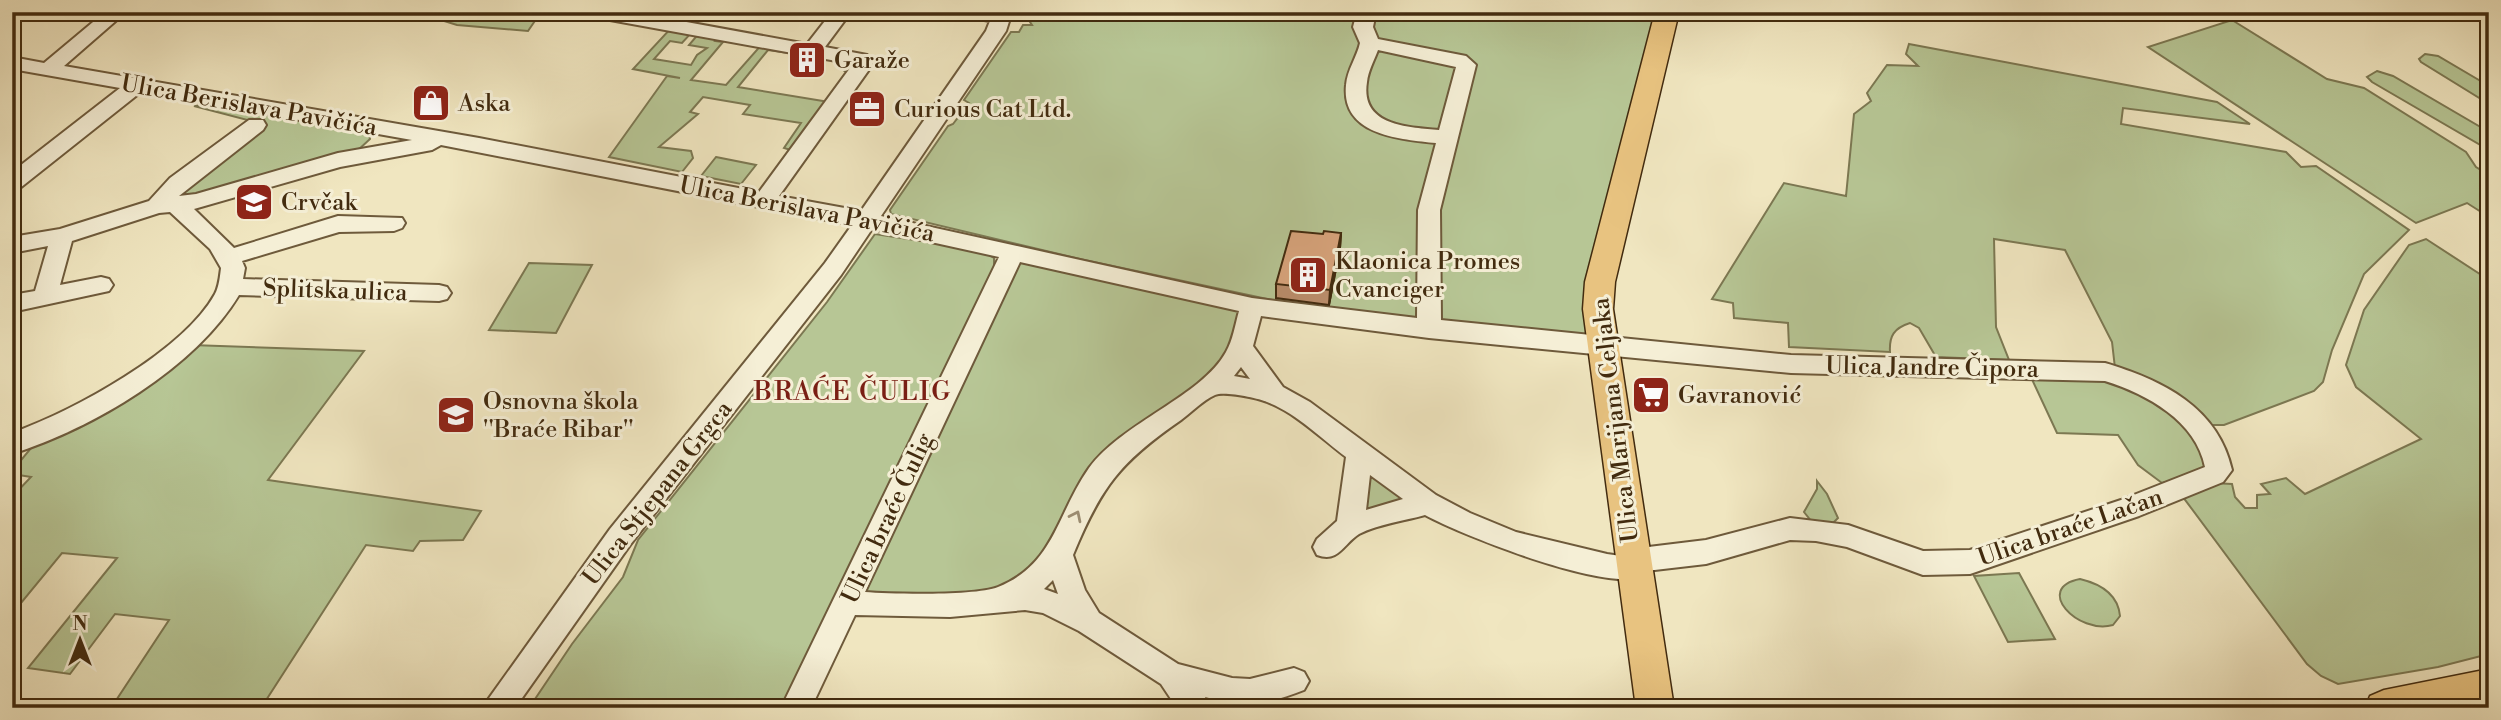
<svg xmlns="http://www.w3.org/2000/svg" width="2501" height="720" font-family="'Libre Bodoni',serif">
<rect width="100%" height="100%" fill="#f0e6c0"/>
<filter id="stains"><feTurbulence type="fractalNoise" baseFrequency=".00286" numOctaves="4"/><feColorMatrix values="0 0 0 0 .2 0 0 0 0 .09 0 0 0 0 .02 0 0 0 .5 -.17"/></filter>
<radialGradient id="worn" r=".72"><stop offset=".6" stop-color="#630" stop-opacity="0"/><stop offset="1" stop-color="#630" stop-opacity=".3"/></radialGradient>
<g fill="#b7c695" stroke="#7c7852" stroke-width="2">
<polygon points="388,12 541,12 528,31 457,25 441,20 406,21"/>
<polygon points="1028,12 1656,12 1588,335 1454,323 1272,300 1080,259 891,214 890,210 948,126 953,124 969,103 964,100 1011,32 1019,32 1023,25 1032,25 1028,19"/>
<polygon points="2232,20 2327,79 2364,88 2466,152 2476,167 2489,175 2489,217 2467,203 2416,223 2148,47"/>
<polygon points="672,27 693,31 682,43 670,41 654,59 691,65 697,55 707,48 689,45 700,32 719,35 715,41 723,42 691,80 726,85 763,43 858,61 851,71 845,71 851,62 768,50 738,87 829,102 794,151 784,148 801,123 743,114 750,105 703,97 690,112 698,114 659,147 691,151 693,158 682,172 609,157 667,76 680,78 633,69"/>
<path d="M1909 44 2217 102 2250 124 2123 108 2121 124 2286 152 2301 167 2316 166 2409 230 2364 274 2332 350 2323 382 2314 391 2224 425H2209L2115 368 2112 342 2065 250 1994 239 1996 327 2009 360 1936 357 1919 328 1910 323C1894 328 1889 336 1890 352L1789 347 1788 323 1734 318 1733 303 1712 299 1784 183 1846 196 1854 114 1871 101 1867 93 1887 65 1918 66 1906 54Z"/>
<polygon points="2425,54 2438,56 2489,86 2489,104 2421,62 2419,59"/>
<polygon points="2377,71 2393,76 2489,132 2489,150 2372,82 2367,77"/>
<polygon points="213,104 368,132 370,139 357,151 178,200 175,191 263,124 194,106"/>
<polygon points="716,157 756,165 741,184 701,176"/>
<polygon points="875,234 981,250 994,258 994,272 785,708 529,708 572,644 623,577 638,540 827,302"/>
<polygon points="2426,239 2489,280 2489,654 2438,667 2338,684 2321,676 2307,664 2183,497 2212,483 2232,484 2235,497 2245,508 2257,508 2257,495 2270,494 2261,484 2286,478 2305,494 2421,439 2356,387 2346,365 2364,310 2409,245"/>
<polygon points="1021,261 1240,308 1238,341 1210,375 1161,411 1048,557 1001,592 864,596 864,583 1012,268"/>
<polygon points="529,263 592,265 556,333 489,330"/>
<polygon points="191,345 364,351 268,480 481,511 463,540 420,541 413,551 366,545 261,708 111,708 169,620 115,614 70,674 28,668 117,558 62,553 12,614 12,497 31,477 12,474 12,471 36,442"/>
<polygon points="2029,373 2058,373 2132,385 2198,434 2207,467 2195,475 2162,483 2138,465 2118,435 2057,433"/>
<polygon points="1369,470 1404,497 1403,502 1368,515 1360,509"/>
<polygon points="1817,481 1827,494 1838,518 1831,525 1812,522 1804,512 1817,489"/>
<polygon points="2019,573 2055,639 2008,642 1974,576"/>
<path d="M2080 579C2101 584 2118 594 2120 616L2113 625C2078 635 2033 588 2080 579Z"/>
</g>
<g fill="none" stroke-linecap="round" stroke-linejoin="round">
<defs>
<path id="minor" d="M105 12H126L64 66 479 138 759 192 853 64 599 18 590 12H632L807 44 832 12H851L825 47 867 55 873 64 779 196 861 211 986 31 990 21 961 16 959 12H1012L1006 31 881 216 1252 298 1417 318 1418 210 1436 143C1399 139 1341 135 1346 85 1347 70 1357 57 1360 43L1353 27 1357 12H1376L1373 27 1378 39 1466 56 1476 65 1440 210 1441 320 1791 355 2105 363C2162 380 2218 407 2232 470L2223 482 2139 516 1970 574 1923 575 1847 547 1816 541 1790 540 1706 564 1646 571 1643 577C1603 591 1464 536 1425 515 1404 521 1378 524 1359 534 1343 544 1339 563 1317 555L1313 547 1317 539 1337 521 1346 457C1322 439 1296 413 1267 402 1258 398 1224 391 1215 395 1203 400 1191 413 1181 420 1120 462 1101 487 1073 555L1085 590 1099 613 1178 664 1232 678 1250 679 1294 668 1304 672 1309 681 1304 690C1266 705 1245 708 1205 697L1210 708H1177L1161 684 1079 631 1043 613 1025 610 950 617 855 615 811 708H781L999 257 872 229 841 275 630 545 515 708H482L610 529 825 263 852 225 441 145 432 150 340 167 194 209 234 248 338 216 402 218 405 223 402 228 394 231 339 232 242 261 245 268 243 279 439 285 447 287 451 293 447 299 439 301 239 295C194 369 93 428 12 454V433C73 411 183 352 215 294 219 287 220 276 221 268L210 249 170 212 159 213 72 241 60 285 101 277 109 279 113 285 109 291 12 312V295L35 291 48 246 12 253V237L60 229 149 201 170 178 249 120H263L266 125 263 130 179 196 196 194 338 153 412 140 141 92 20 188 12 190V172L120 88 12 69V57L44 63ZM1378 50 1456 67 1439 130C1408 127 1360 126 1367 82 1368 71 1374 61 1378 50ZM1020 262 1239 311C1235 325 1233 340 1226 352 1202 396 1123 422 1089 468 1057 513 1055 564 998 587 976 596 891 594 865 592ZM1261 316 1429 338 1791 373 2105 381C2147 394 2196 421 2205 467L2121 500 1970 550 1923 551 1848 525 1790 518 1706 540 1632 549 1621 556 1607 554 1516 532 1470 513 1436 495 1310 402 1283 387 1253 346ZM1241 367 1250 379 1234 376ZM1370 475 1403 499 1366 510ZM1053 580 1058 594 1044 589Z"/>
<g id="major">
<polygon points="1655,12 1679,12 1615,282 1613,309 1674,708 1636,708 1583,309 1585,282"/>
<polygon points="2489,669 2489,703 2468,708 2365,708 2370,696 2384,690"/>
</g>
</defs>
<use href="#minor" stroke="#6e5a3b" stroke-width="4"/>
<use href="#major" stroke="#422b0f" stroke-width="3"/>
<use href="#minor" fill="#f5efd6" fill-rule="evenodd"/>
<use href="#major" fill="#e8c380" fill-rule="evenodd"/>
</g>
<polygon fill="#ba8d6b" stroke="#422b0f" stroke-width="2" points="1341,233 1340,248 1329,305 1276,298 1276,284 1323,234"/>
<polygon fill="#977357" stroke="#422b0f" stroke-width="2" points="1341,233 1340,248 1329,305 1330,290"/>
<polygon fill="#d8a47c" stroke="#422b0f" stroke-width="2" points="1291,231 1323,234 1324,231 1341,233 1330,290 1276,284"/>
<defs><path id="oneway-chevron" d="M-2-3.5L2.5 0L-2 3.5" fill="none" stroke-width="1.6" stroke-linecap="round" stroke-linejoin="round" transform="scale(1.75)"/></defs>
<use stroke="#9c8d72" href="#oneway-chevron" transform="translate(1076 516) rotate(-64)"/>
<defs>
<symbol id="building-square" viewBox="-11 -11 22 22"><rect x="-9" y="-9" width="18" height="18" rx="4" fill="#8f2418" stroke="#f5efd6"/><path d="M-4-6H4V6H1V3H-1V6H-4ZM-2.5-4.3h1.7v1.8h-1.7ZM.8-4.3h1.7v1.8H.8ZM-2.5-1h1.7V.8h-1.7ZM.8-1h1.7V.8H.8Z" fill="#fff"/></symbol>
<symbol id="shop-square" viewBox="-11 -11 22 22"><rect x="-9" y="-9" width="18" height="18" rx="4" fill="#8f2418" stroke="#f5efd6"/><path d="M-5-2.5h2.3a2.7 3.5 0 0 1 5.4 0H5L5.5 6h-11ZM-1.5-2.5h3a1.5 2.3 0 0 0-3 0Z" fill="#fff"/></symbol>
<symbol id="office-square" viewBox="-11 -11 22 22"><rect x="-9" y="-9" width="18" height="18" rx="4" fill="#8f2418" stroke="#f5efd6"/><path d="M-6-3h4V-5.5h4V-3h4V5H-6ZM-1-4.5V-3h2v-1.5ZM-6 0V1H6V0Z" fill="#fff"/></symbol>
<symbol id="school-square" viewBox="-11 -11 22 22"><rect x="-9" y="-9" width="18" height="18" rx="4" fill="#8f2418" stroke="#f5efd6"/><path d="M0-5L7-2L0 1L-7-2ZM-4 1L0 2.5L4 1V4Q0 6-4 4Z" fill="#fff"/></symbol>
<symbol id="supermarket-square" viewBox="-11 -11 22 22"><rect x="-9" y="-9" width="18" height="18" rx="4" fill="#8f2418" stroke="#f5efd6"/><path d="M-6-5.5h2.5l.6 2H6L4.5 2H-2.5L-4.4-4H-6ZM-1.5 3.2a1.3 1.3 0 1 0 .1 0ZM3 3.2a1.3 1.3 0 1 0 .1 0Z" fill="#fff"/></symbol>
</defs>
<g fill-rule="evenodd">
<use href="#building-square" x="785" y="38" width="44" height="44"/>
<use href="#shop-square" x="409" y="81" width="44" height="44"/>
<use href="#office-square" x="845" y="87" width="44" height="44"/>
<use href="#school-square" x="232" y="180" width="44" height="44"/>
<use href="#building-square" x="1286" y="253" width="44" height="44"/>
<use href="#supermarket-square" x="1629" y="373" width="44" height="44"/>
<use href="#school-square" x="434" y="393" width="44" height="44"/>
</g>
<g text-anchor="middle" stroke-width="6" stroke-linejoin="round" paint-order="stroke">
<g font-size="24" fill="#422b0f" stroke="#f5efd6" text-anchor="start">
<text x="834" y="68">Garaže</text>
<text x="458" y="111">Aska</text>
<text x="894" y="117">Curious Cat Ltd.</text>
<text x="281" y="210">Crvčak</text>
<text x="1335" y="269">Klaonica Promes<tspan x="1335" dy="28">Cvanciger</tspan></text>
<text x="1678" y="403">Gavranović</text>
<text x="483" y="409">Osnovna škola<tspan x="483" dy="28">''Braće Ribar''</tspan></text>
</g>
<g font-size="24" fill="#422b0f" stroke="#f5efd6">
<text transform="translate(249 105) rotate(10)" y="8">Ulica Berislava Pavičića</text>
<text transform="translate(807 209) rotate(11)" y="8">Ulica Berislava Pavičića</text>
<text transform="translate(335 290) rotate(2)" y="8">Splitska ulica</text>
<text transform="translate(1932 367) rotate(1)" y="8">Ulica Jandre Čipora</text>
<text transform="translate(1615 420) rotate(-97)" y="8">Ulica Marijana Celjaka</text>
<text transform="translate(657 493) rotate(-52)" y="8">Ulica Stjepana Grgca</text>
<text transform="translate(887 518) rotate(-65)" y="8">Ulica braće Čulig</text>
<text transform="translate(2070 527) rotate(-19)" y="8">Ulica braće Lačan</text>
</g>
<g font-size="26" letter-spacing="2" fill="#7a1f14" stroke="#f5efd6">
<text x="853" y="400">BRAĆE ČULIG</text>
</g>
</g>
<rect width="2501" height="720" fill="none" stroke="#f0e6c0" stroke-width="42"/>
<rect x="14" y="14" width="2473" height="692" fill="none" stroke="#422b0f" stroke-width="3.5"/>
<rect x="21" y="21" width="2459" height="678" fill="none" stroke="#422b0f" stroke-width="2"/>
<g transform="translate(80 640)" stroke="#f5efd6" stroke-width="5" paint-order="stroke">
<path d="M0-5L12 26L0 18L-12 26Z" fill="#422b0f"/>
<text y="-10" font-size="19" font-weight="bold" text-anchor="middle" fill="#422b0f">N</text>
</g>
<rect width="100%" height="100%" filter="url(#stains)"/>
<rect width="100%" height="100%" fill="url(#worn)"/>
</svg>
